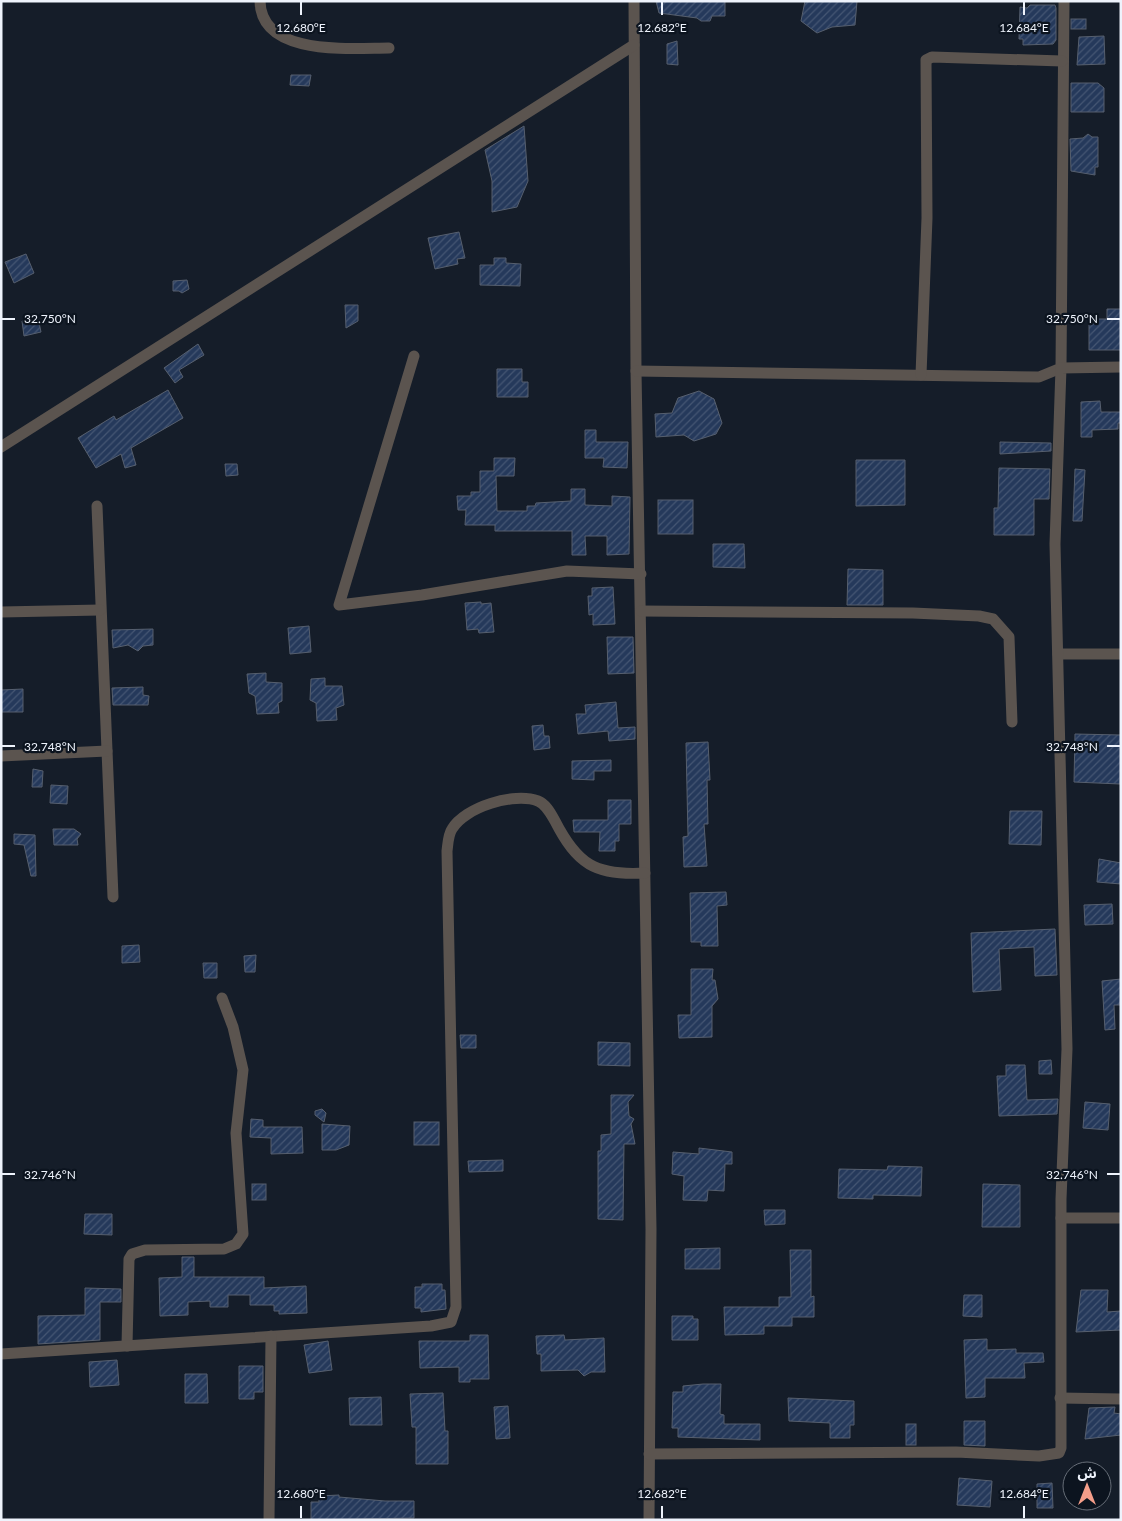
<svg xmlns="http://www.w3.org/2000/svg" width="1122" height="1521" font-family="Lato,'Noto Sans Arabic',sans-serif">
<defs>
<pattern id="building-hatch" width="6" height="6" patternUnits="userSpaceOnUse" patternTransform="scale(1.25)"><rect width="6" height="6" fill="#25395b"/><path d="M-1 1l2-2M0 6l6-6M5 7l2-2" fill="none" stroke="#455673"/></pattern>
</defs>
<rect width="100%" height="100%" fill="#151d29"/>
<g fill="url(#building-hatch)" stroke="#565f6e">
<polygon points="656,1 725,1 725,16 712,16 710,21 701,21 697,18 659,13"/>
<polygon points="805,1 857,1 855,25 832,27 817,33 801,21"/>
<polygon points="1030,5 1055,5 1056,8 1056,40 1053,44 1023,45 1023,39 1019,39 1020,7 1027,8"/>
<rect x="1071" y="19" width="15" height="10"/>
<polygon points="1104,36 1105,64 1077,65 1079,37"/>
<polygon points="677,41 678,65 667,64 667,44"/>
<polygon points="291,75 311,75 309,86 290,85"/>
<polygon points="1071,83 1098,83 1104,88 1104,112 1071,112"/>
<polygon points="524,126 528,181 517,207 492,212 492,181 485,150"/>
<polygon points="1088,134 1092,137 1098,137 1098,167 1095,167 1095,175 1071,171 1070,139 1083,138"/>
<polygon points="459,232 465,258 457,259 458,264 435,269 428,238"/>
<polygon points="26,254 34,273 14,283 5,262"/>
<polygon points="494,258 506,258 506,263 521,264 520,286 480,285 480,265 494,265"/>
<polygon points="187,280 189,289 182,293 179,291 173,291 173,281"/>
<polygon points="345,305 358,305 358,321 346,328"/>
<polygon points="1107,309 1121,309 1121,350 1089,350 1089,319 1107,319"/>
<polygon points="38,318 41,332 24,336 22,321"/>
<polygon points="198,344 204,355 179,370 183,377 175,383 164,368"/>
<polygon points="497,369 522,369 522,382 528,382 528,397 497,397"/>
<polygon points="168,390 183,418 131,448 136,465 125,468 121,454 96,468 78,438 114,416 116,420"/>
<polygon points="699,391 714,399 722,423 716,434 694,441 684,435 656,437 655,414 672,413 678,398"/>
<polygon points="1100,401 1101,412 1121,412 1121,423 1118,423 1118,429 1092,430 1092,437 1081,437 1081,402"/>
<polygon points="585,430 596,430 596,442 628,442 627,468 603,467 604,458 585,458"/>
<polygon points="1000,442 1051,443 1051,451 1000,454"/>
<polygon points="494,458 515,458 514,476 496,476 497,511 527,511 527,506 535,506 536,503 571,501 571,489 585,489 585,505 612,506 612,496 630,497 629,554 607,555 607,536 585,536 586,555 572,555 572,531 495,531 495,525 465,525 466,510 458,510 457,496 471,496 471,492 480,492 480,471 494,471"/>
<polygon points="856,460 905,460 905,505 856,506"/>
<polygon points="225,464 237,464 238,475 226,476"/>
<polygon points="999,468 1050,469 1049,499 1034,499 1034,535 994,535 994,508 998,508"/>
<polygon points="1075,469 1085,470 1082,521 1073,521"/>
<rect x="658" y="500" width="35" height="34"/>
<polygon points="713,544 744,544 745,568 713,567"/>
<polygon points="848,569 883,570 883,605 847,605"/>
<polygon points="613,587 615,624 593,625 593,614 589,615 588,596 592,596 592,588"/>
<polygon points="481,602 481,604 491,603 494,632 479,633 478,629 467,630 465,603"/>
<polygon points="309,626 311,652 290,654 288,628"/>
<polygon points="153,629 153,645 143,646 138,651 128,645 113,648 112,630"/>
<polygon points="607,637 633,637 634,673 608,674"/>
<polygon points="266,673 266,682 282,683 282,701 278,703 279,713 257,714 255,696 249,693 247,674"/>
<polygon points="325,678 325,686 342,686 344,705 336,708 337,720 317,721 316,703 310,700 311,679"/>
<polygon points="143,687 143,695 149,696 148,705 113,705 112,688"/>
<polygon points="23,689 23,712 1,712 1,690"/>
<polygon points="616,702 618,728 635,727 635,739 609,741 608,731 578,734 576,714 586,714 585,705"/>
<polygon points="543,725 544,736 549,736 550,748 534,750 532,726"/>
<polygon points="1075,734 1121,735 1120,784 1074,782"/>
<polygon points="708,742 710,780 707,780 708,824 704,824 707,866 684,867 683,837 688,836 686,743"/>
<polygon points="611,760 611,771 594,771 594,780 572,779 572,761"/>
<polygon points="33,769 43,771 42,787 32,787"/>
<polygon points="51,785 68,786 67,804 50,803"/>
<polygon points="608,800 631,800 631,824 619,824 619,841 615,841 615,851 599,851 600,832 574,832 573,820 608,820"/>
<polygon points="1010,811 1042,811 1041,845 1009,844"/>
<polygon points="53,829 74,829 81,834 77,839 78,845 54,845"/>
<polygon points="14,834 35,835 36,876 31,876 24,845 14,844"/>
<polygon points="1099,859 1121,863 1121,884 1097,882"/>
<polygon points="726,892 727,905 717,906 718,946 701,946 701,942 691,942 690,893"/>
<polygon points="1112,904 1113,924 1085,925 1084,905"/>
<polygon points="1055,929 1057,975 1035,976 1034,947 999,949 1001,990 973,992 971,933"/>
<polygon points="139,945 140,962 122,963 122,946"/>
<polygon points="256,955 255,972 245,972 244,956"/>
<polygon points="203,963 217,963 217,978 204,978"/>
<polygon points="691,969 713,969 712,980 715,980 718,999 712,1006 712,1037 679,1038 678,1015 691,1015"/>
<polygon points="1121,979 1121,1005 1114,1005 1115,1029 1105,1030 1102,981"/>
<polygon points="460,1035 476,1035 476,1048 461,1048"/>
<polygon points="598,1042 630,1043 630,1066 598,1065"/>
<polygon points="1051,1060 1052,1074 1039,1074 1039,1061"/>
<polygon points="1006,1065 1025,1065 1027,1100 1058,1099 1057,1114 999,1116 997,1076 1006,1076"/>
<polygon points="611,1095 634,1095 628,1102 629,1116 634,1119 631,1124 635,1144 624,1144 623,1220 598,1219 598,1151 601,1151 601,1135 611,1134"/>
<polygon points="1085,1102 1110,1104 1108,1130 1083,1128"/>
<polygon points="322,1109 326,1113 324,1122 315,1115 315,1111"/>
<polygon points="251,1119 263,1120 263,1127 302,1127 303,1153 271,1154 271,1138 250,1137"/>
<rect x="414" y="1122" width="25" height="23"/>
<polygon points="322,1124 350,1126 349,1145 336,1150 322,1150"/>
<polygon points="699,1148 732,1152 732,1164 725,1164 724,1191 708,1190 707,1201 683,1200 684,1176 672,1174 673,1152 699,1154"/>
<polygon points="503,1160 503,1171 469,1172 468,1161"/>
<polygon points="888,1166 922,1167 921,1196 873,1195 873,1199 838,1198 839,1169 887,1170"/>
<rect x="252" y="1184" width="14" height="16"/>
<polygon points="983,1184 1020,1185 1020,1227 982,1227"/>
<polygon points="764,1210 785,1210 785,1224 765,1225"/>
<polygon points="85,1214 112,1214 112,1235 84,1234"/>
<polygon points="720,1248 720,1269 685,1269 685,1249"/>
<polygon points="790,1250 811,1250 811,1297 814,1296 814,1317 792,1317 792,1326 764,1326 764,1334 725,1335 724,1307 779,1307 779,1297 791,1297"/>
<polygon points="182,1257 194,1257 194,1277 264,1277 264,1288 306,1286 307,1313 279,1314 279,1311 274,1311 274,1305 250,1305 250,1295 228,1295 228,1307 210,1307 210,1301 188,1302 188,1315 160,1316 159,1278 182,1277"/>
<polygon points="422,1284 442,1284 442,1290 445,1290 446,1309 421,1312 421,1308 415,1308 415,1287 422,1287"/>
<polygon points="85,1288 121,1289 121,1302 100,1302 100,1340 38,1344 38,1316 85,1315"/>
<polygon points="1081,1290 1108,1290 1107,1312 1121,1311 1121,1330 1076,1332"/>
<polygon points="964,1295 982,1295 982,1317 963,1316"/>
<polygon points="672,1316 693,1316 693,1319 698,1319 698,1340 672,1340"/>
<polygon points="470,1335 488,1335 489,1379 470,1379 470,1382 459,1382 459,1367 420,1368 419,1341 470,1341"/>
<polygon points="564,1335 565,1340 604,1338 605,1372 591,1372 584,1376 578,1370 541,1371 541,1354 537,1354 536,1336"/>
<polygon points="987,1339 987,1350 1016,1349 1016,1353 1043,1353 1044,1362 1024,1363 1025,1378 985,1378 985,1397 966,1398 964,1340"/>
<polygon points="328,1341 332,1370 309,1373 304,1345"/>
<polygon points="117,1360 119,1385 90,1387 89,1362"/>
<polygon points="239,1366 263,1366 263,1392 254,1392 254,1399 239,1399"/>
<polygon points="185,1374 207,1374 208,1403 185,1403"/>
<polygon points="703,1384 721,1384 720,1414 724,1415 724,1424 760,1424 760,1440 678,1437 678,1428 672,1428 673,1392 683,1392 683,1386"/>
<polygon points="443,1393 445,1431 448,1431 448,1464 416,1464 416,1427 412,1427 410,1394"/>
<polygon points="381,1397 382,1425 350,1425 349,1398"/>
<polygon points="788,1398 854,1401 854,1425 850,1425 850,1438 830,1438 830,1423 789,1421"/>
<polygon points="508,1406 510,1438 496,1439 494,1407"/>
<polygon points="1115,1407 1114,1413 1121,1414 1121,1435 1085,1439 1089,1408"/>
<polygon points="964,1421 985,1421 985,1446 964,1445"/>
<rect x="906" y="1424" width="10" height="21"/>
<polygon points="959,1478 992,1481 990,1507 957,1505"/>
<polygon points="1052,1483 1053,1508 1037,1508 1037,1484"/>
<polygon points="339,1495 339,1497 385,1501 414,1501 414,1518 311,1520 311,1502 319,1502 319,1496"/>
</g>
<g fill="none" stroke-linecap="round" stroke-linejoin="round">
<g stroke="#5b544f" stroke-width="11">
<path d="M260 1C261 57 351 48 389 48"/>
<polyline points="634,1 636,371 651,1229 649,1520"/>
<polyline points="414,356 339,605 422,595 567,571 641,574"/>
<polyline points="636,371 1039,377 1061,368 1064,1"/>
<polyline points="921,375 927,218 926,60 932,57 1062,61"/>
<polyline points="1,447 634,45"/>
<polyline points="97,506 113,897"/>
<polyline points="641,611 913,613 979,616 993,619 1009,637 1012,722"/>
<polyline points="1,612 100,610"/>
<polyline points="1058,654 1121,654"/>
<polyline points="1,756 107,751"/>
<polyline points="1061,1218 1121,1218"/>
<polyline points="127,1346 129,1259 132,1254 145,1250 224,1249 236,1244 243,1234 236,1133 243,1070 233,1027 222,998"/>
<path d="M1 1354 431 1326 451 1322 456 1307 447 851C448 844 448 835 452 829 465 807 514 792 538 801 546 804 551 814 555 821 577 864 595 876 645 873"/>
<polyline points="1060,1398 1121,1399"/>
<polyline points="649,1454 956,1452 1039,1456 1059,1453 1061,1448 1061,1199 1067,1049 1055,544 1061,368 1121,367"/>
<polyline points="269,1520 271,1336"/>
</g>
</g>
<path fill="none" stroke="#eef3fc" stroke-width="2" d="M301 2V15M662 2V15M1024 2V15M2 319H15M1107 319H1120M2 746H15M1107 746H1120M2 1174H15M1107 1174H1120M301 1506V1518M662 1506V1518M1024 1506V1518"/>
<g font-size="12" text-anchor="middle" fill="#eef3fc" stroke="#0c141f" stroke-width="4.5" stroke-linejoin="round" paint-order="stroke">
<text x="301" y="32">12.680°E</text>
<text x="662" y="32">12.682°E</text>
<text x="1024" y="32">12.684°E</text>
<text x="50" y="323">32.750°N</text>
<text x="1072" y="323">32.750°N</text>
<text x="50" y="751">32.748°N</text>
<text x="1072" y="751">32.748°N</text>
<text x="50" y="1179">32.746°N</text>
<text x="1072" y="1179">32.746°N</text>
<text x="301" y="1498">12.680°E</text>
<text x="662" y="1498">12.682°E</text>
<text x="1024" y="1498">12.684°E</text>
</g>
<rect width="1122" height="1521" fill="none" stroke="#eef3fc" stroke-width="5"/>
<g transform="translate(1087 1486)"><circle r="24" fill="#0c141f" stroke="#666d77"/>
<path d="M0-4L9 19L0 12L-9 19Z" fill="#f49e8a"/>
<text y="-8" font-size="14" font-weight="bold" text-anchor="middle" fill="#eef3fc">ش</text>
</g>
</svg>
